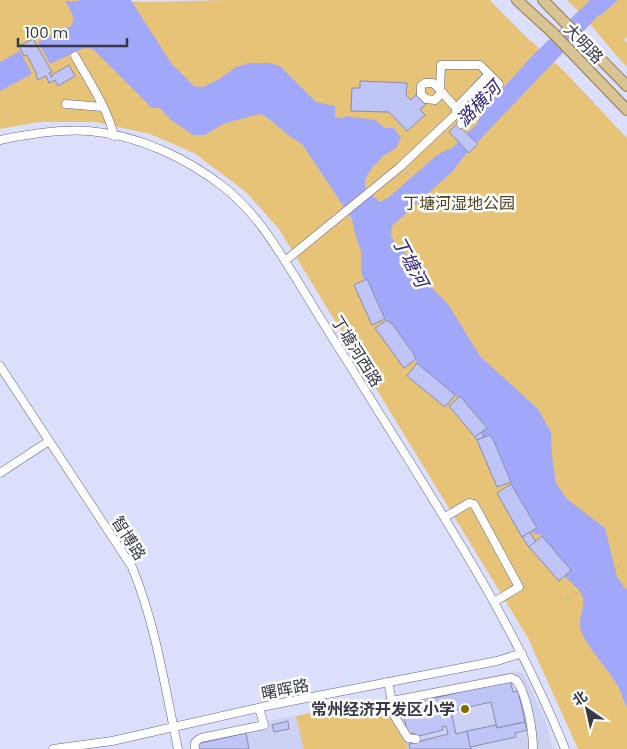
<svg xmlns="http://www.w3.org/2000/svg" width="627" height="749" font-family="Poppins,'Noto Sans SC',sans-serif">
<rect width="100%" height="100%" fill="#dbdffc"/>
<polygon fill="#cdd1f2" points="515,671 524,674 546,722 553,749 192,749 190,740 196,735 388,698"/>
<g fill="#e7c378">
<polygon points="0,0 100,0 147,2 224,0 490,0 519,30 564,71 627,138 627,749 578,749 528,638 279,229 246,192 194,153 150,134 96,122 39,122 0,129"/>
<path d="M567 0H627V36L624 40 627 43V67C606 45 590 21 567 0Z"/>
<polygon points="388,698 393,720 406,742 408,749 304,749 296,716"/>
</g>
<g fill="#a2a8f9">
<path d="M78 0H131L171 63 194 86 203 87 219 79 236 67 249 63H270L280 66 316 102 335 106V117L344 118 346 116 375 120 385 128H394L401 138 396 148 383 156 372 168 365 179V189L380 202 389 197 437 155 453 147 477 124 484 109 533 55 590 0H618L600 16 599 15 465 155 453 171 392 226 391 236 398 247 406 254 432 288 448 304 480 356 538 409 551 432 552 456 556 483 567 499 605 528 617 577 627 591V708C623 700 621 690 616 683 605 665 589 650 581 631 576 619 588 606 581 593 577 587 569 581 564 576L571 570 539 534 536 535 532 531 537 528 511 484 493 439 490 435 484 437 481 432 487 427 460 396 458 398 417 363 413 353 393 325 385 319 367 279 364 280 361 272V251L355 234 352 219 302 144 291 137 265 116 259 114 223 124 205 135H193L170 119 160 108H152L93 49 84 48 50 64 38 42 71 26C77 17 69 9 65 1H79Z"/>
<polygon points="20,51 32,74 0,91 0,62"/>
</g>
<g fill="#c0c5f7" stroke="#878bac">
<polygon points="33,39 52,72 49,73 51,77 53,76 52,75 69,65 75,76 58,86 55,80 49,83 46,76 38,80 36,76 37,75 27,55 24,56 19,46"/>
<polygon points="360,81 407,83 406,95 411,100 418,93 427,103 420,110 425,115 407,131 389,112 351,111 352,88 360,88"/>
<polygon points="457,124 478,144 469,153 449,132"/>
<polygon points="367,279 385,319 372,325 354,285"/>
<polygon points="387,320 393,325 413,353 416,359 404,368 375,328"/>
<polygon points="417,363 455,395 445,407 407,376"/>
<polygon points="460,396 487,428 475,437 449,406"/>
<polygon points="481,432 484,437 477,440 475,437"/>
<polygon points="490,435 493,439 511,482 497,487 477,440"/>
<polygon points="511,484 537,528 522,537 497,493"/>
<polygon points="530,532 536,542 529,547 522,537"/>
<polygon points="542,536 571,570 559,581 529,547"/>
<polygon points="510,680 513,692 518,691 525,722 497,728 491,702 451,711 456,734 467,731 471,749 410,749 409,744 448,734 446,726 442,727 443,730 415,737 414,733 408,734 401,705 409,703 409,701 434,695 435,698"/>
<polygon points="288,721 289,729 274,732 272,725"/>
<polygon points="525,722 527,730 515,733 516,737 470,747 467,731 496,725 497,728"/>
<polygon points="246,733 249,749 197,749 196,744"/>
</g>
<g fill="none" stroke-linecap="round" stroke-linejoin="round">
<defs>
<g id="minor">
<path d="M75 56C87 78 109 111 114 136"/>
<polyline points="440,90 433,83 425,83 421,86 421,94 426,99 435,100 442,92"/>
<polyline points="66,104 103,107"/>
<polyline points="456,108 440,90 441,65 480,65 499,84 461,124"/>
<path d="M0 140C29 134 59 129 89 131 138 135 187 158 225 188 257 214 275 245 297 280 314 308 331 336 349 364 426 490 510 612 565 749"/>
<polyline points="285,261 400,167 456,114 456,108 489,74"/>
<path d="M0 366 132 567C156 625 165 688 178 749"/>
<polyline points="0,473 49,441"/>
<polyline points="445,517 469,503 474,504 519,587 494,602"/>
<polyline points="388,682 395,717 408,738 416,739"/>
<path d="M392 701 511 678 516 680C527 694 533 731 533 749"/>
<polyline points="53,749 112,741 271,705 497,661 522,653"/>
<path d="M195 749C194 743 195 741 201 738L264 725 259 708"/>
</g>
<g id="major">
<polyline points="517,0 553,33 627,110"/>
<polyline points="543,0 627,86"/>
</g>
</defs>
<use href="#minor" stroke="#626584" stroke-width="9"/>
<use href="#major" stroke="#907949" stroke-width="12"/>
<g stroke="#a2a6bd" stroke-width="1" stroke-dasharray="2.5 2.5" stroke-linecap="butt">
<polyline points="406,172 433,200"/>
<polyline points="567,599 620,567"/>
</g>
<use href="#minor" stroke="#fff" stroke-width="8"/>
<use href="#major" stroke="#d9c493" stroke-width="10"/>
</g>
<circle fill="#886602" stroke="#fff" stroke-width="2" cx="465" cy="709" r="5"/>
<g text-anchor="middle" stroke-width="5" stroke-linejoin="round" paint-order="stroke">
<g font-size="16" fill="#363846" stroke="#fff">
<text transform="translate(584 43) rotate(46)" y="6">大明路</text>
<text transform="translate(357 351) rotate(58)" y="6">丁塘河西路</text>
<text transform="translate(129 538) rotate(58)" y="6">智博路</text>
<text transform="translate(285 689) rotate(-11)" y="6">曙晖路</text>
</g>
<g font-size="16" fill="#52411b" stroke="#fff">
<text x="459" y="209">丁塘河湿地公园</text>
</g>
<g font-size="16" font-weight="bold" fill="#363846" stroke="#fff" text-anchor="end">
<text x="455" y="715">常州经济开发区小学</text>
</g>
<g font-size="18" font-style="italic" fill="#2e237f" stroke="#fff">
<text transform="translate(479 104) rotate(-46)" y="6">潞横河</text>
<text transform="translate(410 262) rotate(62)" y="6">丁塘河</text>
</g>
</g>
<g transform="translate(587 709) rotate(326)" stroke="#ffffff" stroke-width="4" paint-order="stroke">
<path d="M0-4L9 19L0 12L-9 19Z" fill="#363846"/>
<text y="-8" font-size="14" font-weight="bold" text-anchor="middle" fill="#363846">北</text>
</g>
<path d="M18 38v8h109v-8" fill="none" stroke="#363846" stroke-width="2.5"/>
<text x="25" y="38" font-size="15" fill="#363846" stroke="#ffffff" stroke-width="4" paint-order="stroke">100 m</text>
</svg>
